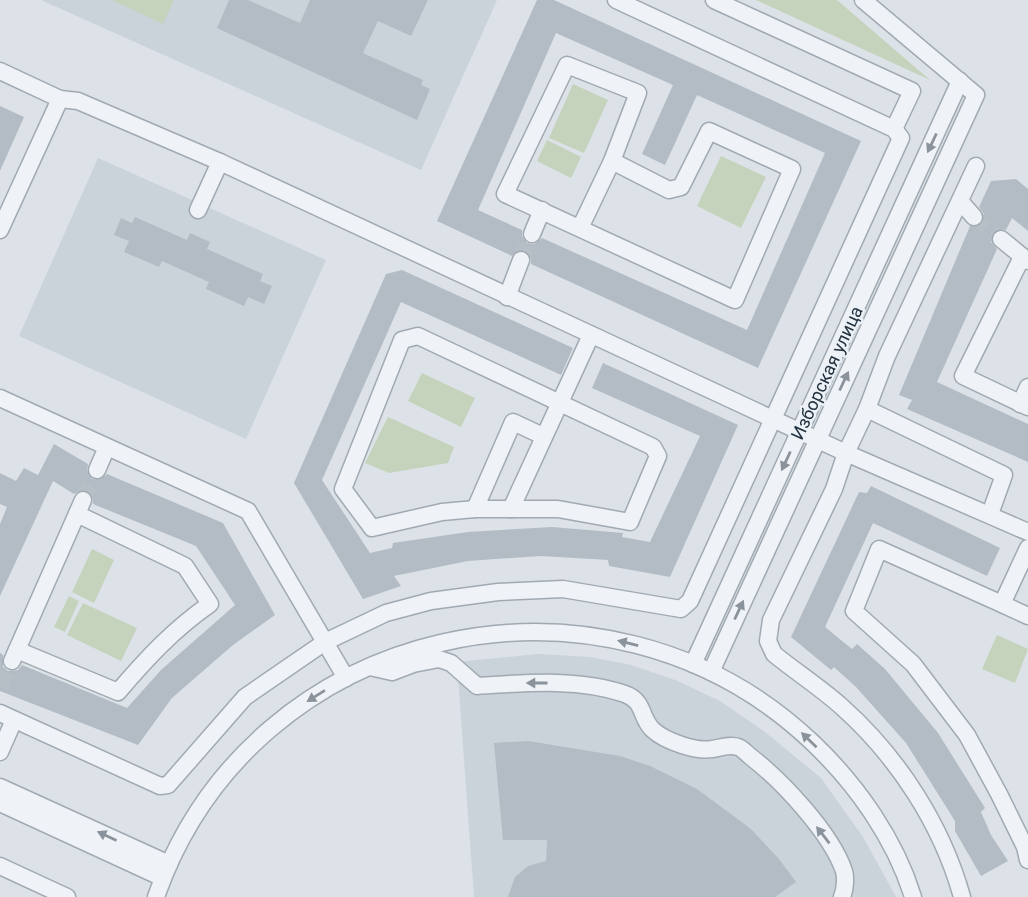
<svg xmlns="http://www.w3.org/2000/svg" width="1028" height="897" font-family="Roboto,sans-serif">
<rect width="100%" height="100%" fill="#dce2e8"/>
<g fill="#cad2da">
<polygon points="41,0 497,0 421,170"/>
<polygon points="98,158 326,260 246,439 19,336"/>
<polygon points="538,654 590,657 631,665 675,680 720,701 765,732 821,778 863,837 896,897 474,897 457,662"/>
</g>
<g fill="#c5d3bc">
<polygon points="112,0 174,0 163,24"/>
<polygon points="756,0 837,0 930,80"/>
<polygon points="573,84 608,100 584,153 549,138"/>
<polygon points="547,140 581,157 571,178 537,161"/>
<polygon points="721,156 766,177 741,228 697,206"/>
<polygon points="422,373 475,398 461,427 408,401"/>
<polygon points="388,417 454,447 448,463 389,473 365,463"/>
<polygon points="92,549 114,560 94,603 72,592"/>
<polygon points="69,596 79,601 65,632 54,627"/>
<polygon points="83,603 137,628 121,661 67,635"/>
<polygon points="997,635 1028,649 1015,683 982,669"/>
</g>
<g fill="#b3bcc5" fill-rule="evenodd">
<polygon points="229,0 248,0 300,23 310,0 428,0 411,36 378,21 363,53 423,80 421,85 430,89 417,120 217,28"/>
<path d="M537 0H554L861 141 758 368 531 264V258L525 250H519L512 256 437 221ZM556 33 673 85 642 154 665 165 697 95 825 153 747 330 542 238 534 244 527 243 522 236V230L478 210Z"/>
<polygon points="0,106 24,117 0,171"/>
<polygon points="1016,179 1028,189 1028,231 1012,218 1006,230 998,229 992,233 991,242 997,249 937,382 1028,424 1028,462 907,409 912,400 899,395 970,226 977,227 984,221 984,214 979,207 991,181"/>
<polygon points="135,217 187,240 190,233 210,242 207,249 263,274 260,281 272,286 264,304 248,297 244,306 206,289 209,282 162,261 159,267 124,252 129,241 114,235 121,218 132,223"/>
<polygon points="402,270 573,348 561,375 401,302 322,480 370,553 392,548 393,543 468,532 552,527 623,533 622,537 650,542 700,436 592,388 603,363 738,425 670,577 609,566 608,560 541,556 468,561 394,576 401,586 363,599 294,483 386,274"/>
<polygon points="54,444 88,464 87,472 92,479 99,480 107,474 223,523 275,615 233,645 172,698 138,745 0,691 0,653 3,655 3,667 8,671 18,670 22,665 127,708 161,670 235,605 196,546 93,504 93,498 88,491 81,490 74,494 53,481 0,596 0,524 7,507 0,504 0,473 16,481 24,468 38,475"/>
<polygon points="871,486 1000,548 987,576 873,523 825,627 852,649 857,644 885,669 938,733 985,808 981,812 991,835 1008,861 981,876 955,831 955,821 906,743 856,687 834,667 831,670 791,637 859,492 867,493"/>
<polygon points="528,741 620,756 650,766 697,789 751,829 779,859 796,882 775,897 508,897 515,877 528,866 546,861 547,840 503,840 494,743"/>
</g>
<g fill="none" stroke-linecap="round" stroke-linejoin="round">
<g stroke="#b7bfc6" stroke-width="16" stroke-dasharray="16 8" stroke-linecap="butt">
<polyline points="974,217 1001,239"/>
<polyline points="521,260 532,234"/>
<polyline points="83,500 97,470"/>
<polyline points="0,687 12,661"/>
</g>
<defs>
<g id="minor">
<polyline points="714,0 912,91 894,129"/>
<polygon points="567,65 638,93 612,161 669,190 681,187 709,131 792,169 735,300 505,194"/>
<polyline points="0,71 60,99 78,101 220,162 846,453 1028,532"/>
<polyline points="960,201 974,217"/>
<polyline points="198,210 220,162"/>
<polyline points="580,228 612,161"/>
<polyline points="0,230 60,99"/>
<polyline points="532,234 542,210"/>
<polyline points="1001,239 1028,261"/>
<polyline points="1022,257 963,376 1028,407"/>
<polyline points="507,297 521,260"/>
<polygon points="418,336 653,447 658,456 630,522 558,509 475,509 442,512 372,528 343,489 402,340"/>
<polyline points="0,398 248,511 346,678"/>
<polyline points="1020,404 1028,387"/>
<polyline points="867,409 1004,475 990,514"/>
<polyline points="97,470 107,447"/>
<polyline points="475,509 513,422 543,436"/>
<polyline points="511,509 591,335"/>
<polyline points="1028,548 1002,604 879,549 854,611 913,664 967,735 999,794 1025,847 1028,860"/>
<polyline points="1002,604 1028,616"/>
<path d="M17 650 118 692C146 659 174 629 210 604L185 566 77 514"/>
<polyline points="12,661 83,500"/>
<polyline points="693,664 960,81"/>
<path d="M370 667 392 672 413 664 439 659 451 663 477 686C524 683 579 678 625 694 646 702 639 717 653 730 665 741 696 752 712 749 720 748 730 744 738 747 742 748 747 754 751 757 782 781 831 833 844 871 846 878 845 890 842 897"/>
<polyline points="711,672 976,95 863,0"/>
<polyline points="0,713 160,786 168,785 245,697 325,642 386,613 431,601 498,592 563,589 681,609 690,601 901,138 894,129 616,0"/>
<polyline points="0,752 14,720"/>
<polyline points="0,787 169,864"/>
<polyline points="0,803 163,878"/>
<polyline points="0,866 67,897"/>
<path d="M156 897C252 622 605 545 813 743 857 785 895 839 913 897"/>
<path d="M962 897C942 825 898 757 842 707 821 688 796 672 774 654L768 641 771 620 834 489 846 453 867 409 887 356 976 166"/>
</g>
</defs>
<use href="#minor" stroke="#a1aab2" stroke-width="19"/>
<use href="#minor" stroke="#eff2f6" stroke-width="16"/>
</g>
<defs><path id="oneway-solid" d="M-6-.8H1V-3.2L6.5 0L1 3.2V.8H-6Z" transform="scale(1.75)"/></defs>
<g fill="#8a929b">
<use href="#oneway-solid" transform="translate(932 143) rotate(115)"/>
<use href="#oneway-solid" transform="translate(844 381) rotate(-65)"/>
<use href="#oneway-solid" transform="translate(786 461) rotate(115)"/>
<use href="#oneway-solid" transform="translate(739 610) rotate(-65)"/>
<use href="#oneway-solid" transform="translate(628 643) rotate(-166)"/>
<use href="#oneway-solid" transform="translate(537 683) rotate(-180)"/>
<use href="#oneway-solid" transform="translate(316 696) rotate(148)"/>
<use href="#oneway-solid" transform="translate(809 740) rotate(-136)"/>
<use href="#oneway-solid" transform="translate(823 835) rotate(-128)"/>
<use href="#oneway-solid" transform="translate(107 836) rotate(-155)"/>
</g>
<g text-anchor="middle" stroke-width="5" stroke-linejoin="round" paint-order="stroke">
<g font-size="18" fill="#243240" stroke="#ebf1f6">
<text transform="translate(827 373) rotate(-65)" y="6">Изборская улица</text>
</g>
</g>
</svg>
